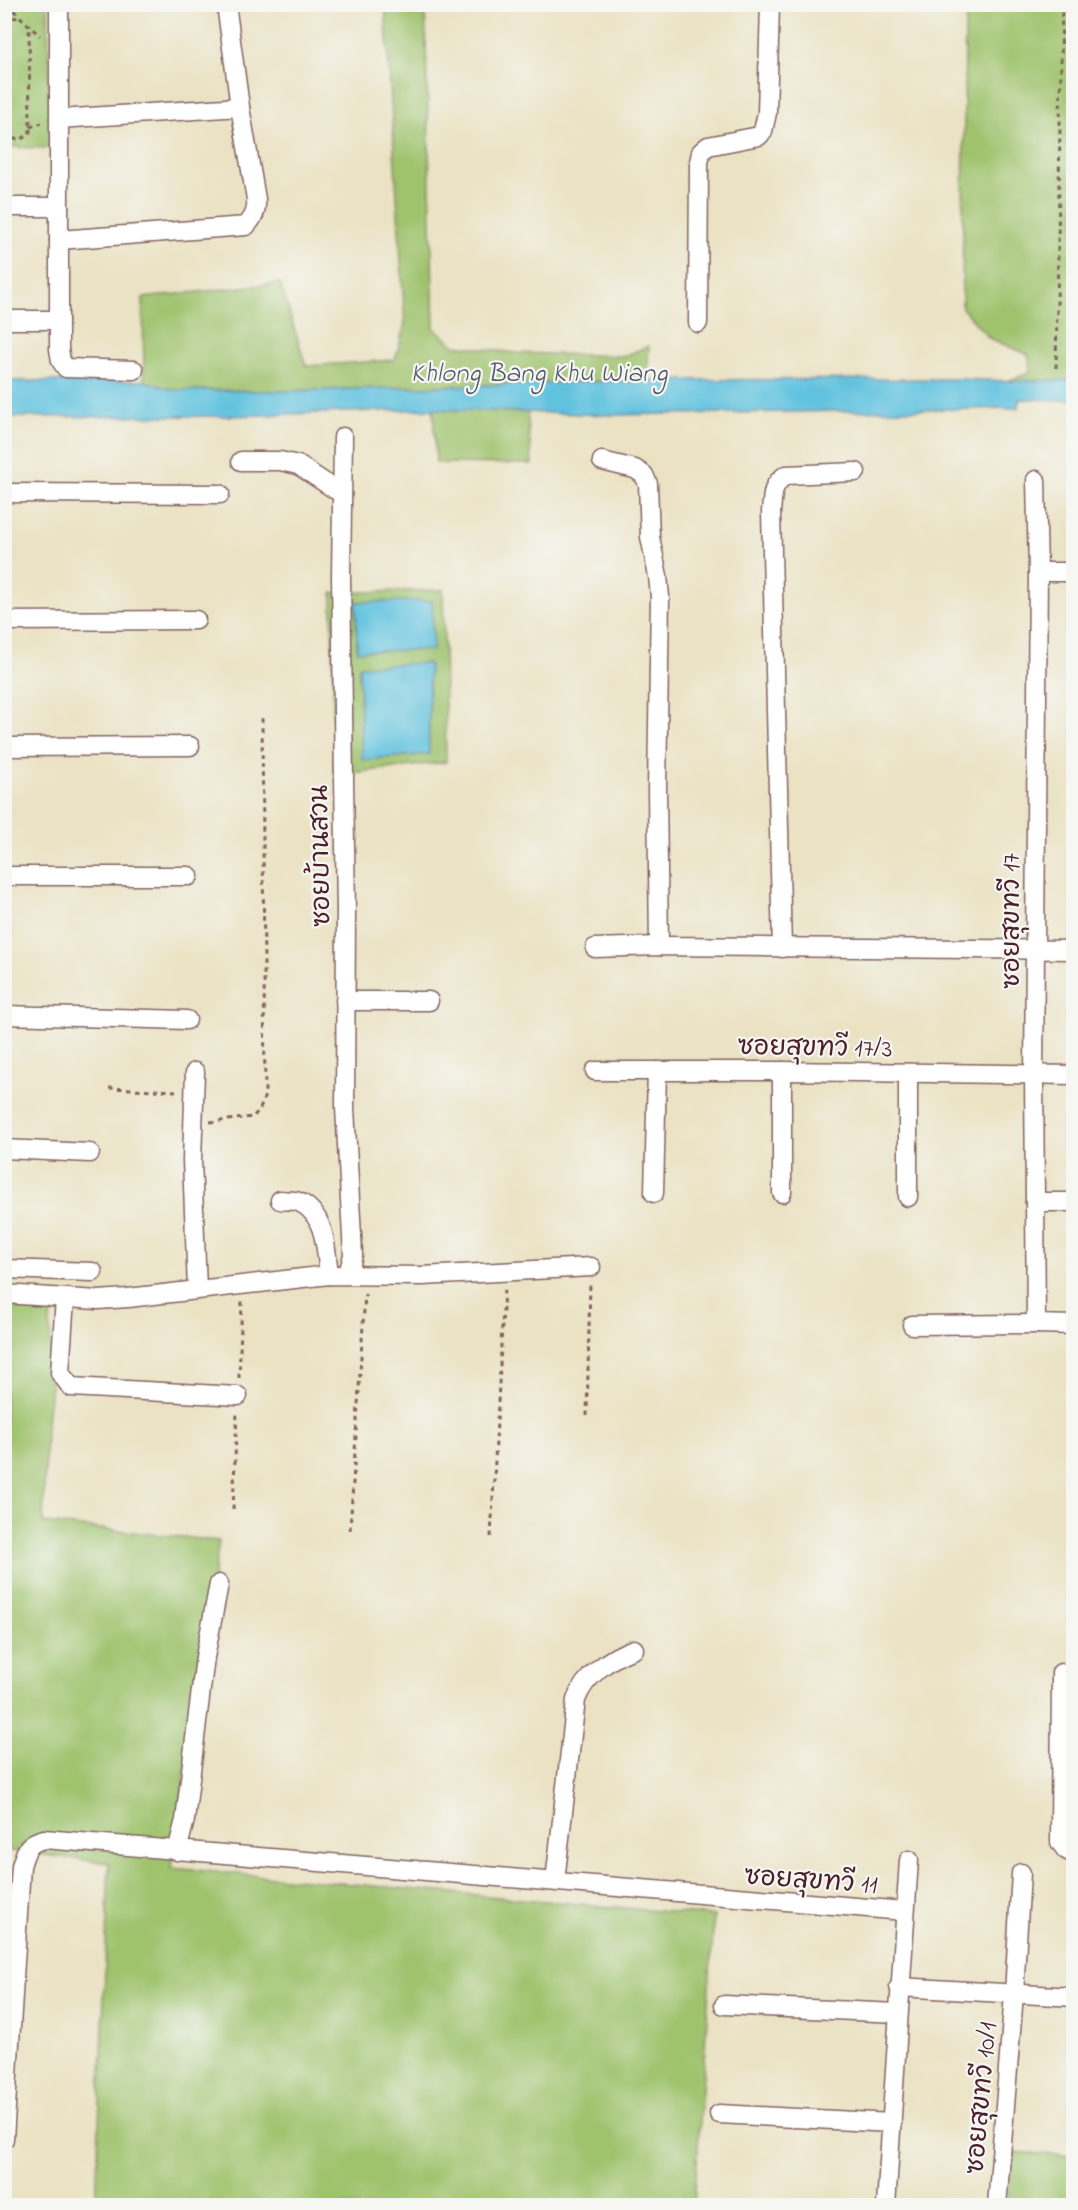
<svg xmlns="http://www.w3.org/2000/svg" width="1078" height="2210" font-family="'Indie Flower','Playpen Sans Thai',sans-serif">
<rect width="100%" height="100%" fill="#f6f6f2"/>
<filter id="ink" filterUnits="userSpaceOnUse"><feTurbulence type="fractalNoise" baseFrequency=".0167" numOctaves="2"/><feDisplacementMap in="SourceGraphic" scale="12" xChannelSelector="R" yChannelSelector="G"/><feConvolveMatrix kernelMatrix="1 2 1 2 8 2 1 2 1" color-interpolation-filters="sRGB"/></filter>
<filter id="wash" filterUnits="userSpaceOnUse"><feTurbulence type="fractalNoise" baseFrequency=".008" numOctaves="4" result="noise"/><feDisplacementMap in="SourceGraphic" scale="24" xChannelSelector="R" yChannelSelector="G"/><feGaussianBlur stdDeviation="1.35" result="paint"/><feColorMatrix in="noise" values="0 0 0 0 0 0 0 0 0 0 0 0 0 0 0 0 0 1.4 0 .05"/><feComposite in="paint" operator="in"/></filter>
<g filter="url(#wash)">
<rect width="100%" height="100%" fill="#eae2c3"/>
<g fill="#9fc36d" stroke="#74714c" stroke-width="1.5">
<polygon points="5,5 48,5 50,148 5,147"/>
<polygon points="385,5 425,5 434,328 454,345 515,353 624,356 649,346 647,380 285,391 174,390 144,381 143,298 280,283 306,366 395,360 405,324"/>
<polygon points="968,5 1073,5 1074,235 1071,359 1073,359 1073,380 1007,381 1030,373 1029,355 989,338 962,308 965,29"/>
<polygon points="433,409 527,412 532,464 436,463"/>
<polygon points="443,590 446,762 334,775 332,593"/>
<polygon points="5,1305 50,1307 51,1386 46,1430 43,1523 219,1541 171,1868 714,1916 694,2205 254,2206 209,2201 208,2206 96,2205 109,1863 5,1850"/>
<polygon points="1010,2152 1073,2156 1073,2205 1008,2206"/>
</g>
<g fill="#61c2df" stroke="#567085" stroke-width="1.5">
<polygon points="959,379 1007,381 1073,380 1073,400 1019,399 1018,408 612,415 433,409 230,416 4,417 5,381 144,381 174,390 285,391 647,380"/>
<polygon points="432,601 433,650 357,651 356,602"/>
<polygon points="429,663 429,754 362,760 359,666"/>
</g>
</g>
<g filter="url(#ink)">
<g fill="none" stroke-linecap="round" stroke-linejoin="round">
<defs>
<g id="minor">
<polyline points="59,4 59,349 61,361 66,368 134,370"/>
<polyline points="59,119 240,107"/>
<polyline points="4,207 59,207"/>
<path d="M59 240 246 226C254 217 257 211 256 199L240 107 226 4"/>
<polyline points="4,320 59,320"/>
<polyline points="698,323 699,163 701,152 708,146 759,136 763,131 767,113 770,4"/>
<polyline points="343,437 341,577 346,912 345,1108 353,1255 348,1274"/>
<polyline points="241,461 280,461 298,465 342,494"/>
<polyline points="602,461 635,469 644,475 648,484 650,537 658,576 660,597 657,790 659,946"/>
<polyline points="1036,480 1038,572 1034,1075 1036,1324 1074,1325"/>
<polyline points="4,493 220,494"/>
<polyline points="1038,572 1074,572"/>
<polyline points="4,621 196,620"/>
<polyline points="4,747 190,746"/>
<polyline points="4,876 189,876"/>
<polyline points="595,948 659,946 1074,950"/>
<path d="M782 948 771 512C773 495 771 485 786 475L856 472"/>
<polyline points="345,1001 429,1001"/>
<polyline points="4,1015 187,1020"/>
<polyline points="595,1071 782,1071 1074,1075"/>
<polyline points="195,1072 192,1160 197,1289"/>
<polyline points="4,1149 90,1153"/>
<polyline points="654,1193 657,1071"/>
<polyline points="782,1193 782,1071"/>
<polyline points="908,1197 908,1073"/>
<path d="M280 1200C286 1201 294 1200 299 1202 326 1214 326 1250 329 1275"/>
<polyline points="1035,1202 1074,1202"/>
<polyline points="4,1269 93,1272"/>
<polyline points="4,1294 98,1300 128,1298 329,1275 422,1276 591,1267"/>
<polyline points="65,1298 60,1373 71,1387 238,1396"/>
<polyline points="912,1325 1036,1324"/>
<polyline points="1061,1673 1060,1842 1066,1850 1074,1854"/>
<polyline points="177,1851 185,1820 205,1657 219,1584"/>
<path d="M555 1881 576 1700C584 1676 611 1657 634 1649"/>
<polyline points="899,1987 1074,1997"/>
<polyline points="724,2005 898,2013"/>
<polyline points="719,2114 892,2123"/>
<path d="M4 2139 21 1866C26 1850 27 1843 44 1839L904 1911"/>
<polyline points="886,2206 909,1860"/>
<polyline points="997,2206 1014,1994 1021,1873"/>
</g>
</defs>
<use href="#minor" stroke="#826360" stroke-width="21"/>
<g stroke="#826360" stroke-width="3" stroke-dasharray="4.5 4.5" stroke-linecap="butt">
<polyline points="7,4 40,36"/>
<polyline points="4,17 21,18"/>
<polyline points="30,127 42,123"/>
<polyline points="4,139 22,139 30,132 29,24"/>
<polyline points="1056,368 1062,4"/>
<polyline points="109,1088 176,1091"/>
<polyline points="210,1122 253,1117 260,1109 265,1095 262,718"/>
<polyline points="239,1378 242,1301"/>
<polyline points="587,1416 590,1283"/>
<polyline points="233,1509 237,1412"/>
<polyline points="350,1530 365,1294"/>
<polyline points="491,1537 504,1288"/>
</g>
<use href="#minor" stroke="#fff" stroke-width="18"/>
</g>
</g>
<g text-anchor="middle" stroke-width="4.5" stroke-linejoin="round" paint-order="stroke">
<g font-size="26" fill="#4a1f2b" stroke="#f6f6f2">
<text transform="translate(319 856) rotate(-91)" y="9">ซอยบ้านสวน</text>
<text transform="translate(1010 921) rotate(-90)" y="9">ซอยสุขทวี 17</text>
<text transform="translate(815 1046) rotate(1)" y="9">ซอยสุขทวี 17/3</text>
<text transform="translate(811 1879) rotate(4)" y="9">ซอยสุขทวี 11</text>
<text transform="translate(980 2098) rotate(-85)" y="9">ซอยสุขทวี 10/1</text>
</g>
<g font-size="27" font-style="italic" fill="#52586a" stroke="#f6f6f2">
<text x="539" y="381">Khlong Bang Khu Wiang</text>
</g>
</g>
<rect width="1078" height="2210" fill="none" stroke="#f6f6f2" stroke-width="24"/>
</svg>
